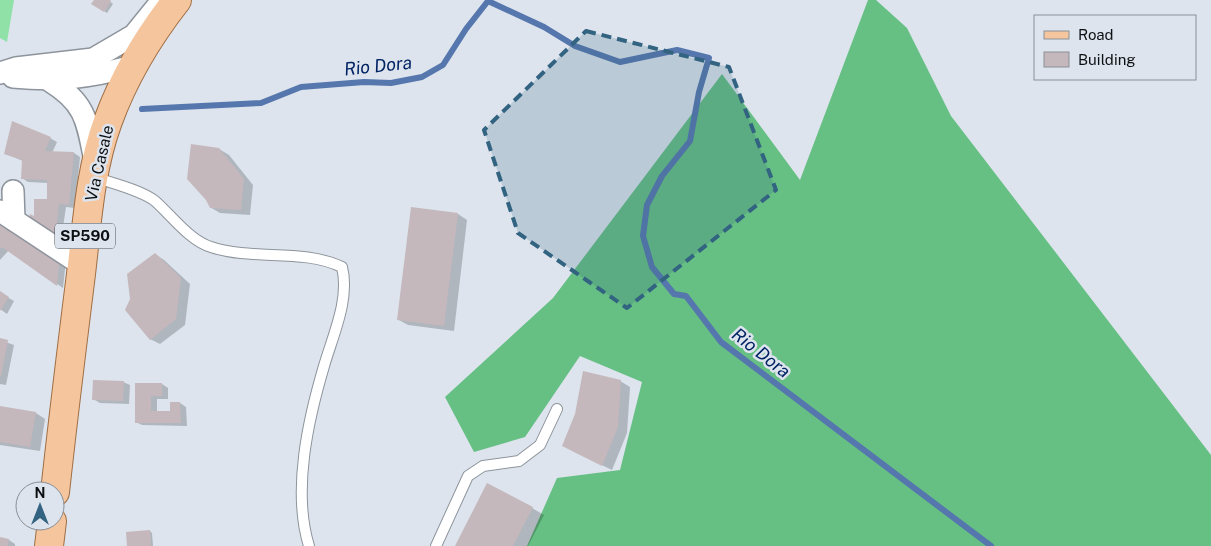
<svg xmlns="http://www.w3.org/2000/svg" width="1211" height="546" font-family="'Public Sans',sans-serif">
<rect width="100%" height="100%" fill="#dde4ed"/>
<polygon fill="#90e1a8" points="0,0 14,0 7,42 0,38"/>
<polygon fill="#66bf83" points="868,0 876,0 907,28 951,116 1211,455 1211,546 527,546 557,478 620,470 642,382 580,356 525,437 474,452 445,397 553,298 722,74 800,180"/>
<g fill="#0003">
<polygon points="95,0 108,0 113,4 107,13 93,4"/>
<polygon points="50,138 57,142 52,153 74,153 80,157 75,208 66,207 62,234 70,240 70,248 35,218 48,200 48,183 28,182 22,178 23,161 6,154"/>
<polygon points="219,149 229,155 253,185 250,215 220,213 210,207"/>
<polygon points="458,214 467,220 454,331 408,325 399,320"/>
<polygon points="0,221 66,260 63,288 9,250 0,260"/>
<polygon points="155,254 164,260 190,284 185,325 160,344 150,339"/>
<polygon points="0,293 14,301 7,314 0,309"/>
<polygon points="0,340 14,345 6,385 0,384"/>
<polygon points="620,381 630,387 627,433 612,470 573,451"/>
<polygon points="123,382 130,385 129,404 100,403 93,399"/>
<polygon points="136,384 162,384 168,388 168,399 157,399 157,412 171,412 180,403 186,407 187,426 142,425 136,422"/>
<polygon points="0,413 36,413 45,419 40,451 0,445"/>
<polygon points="532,508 544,515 528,546 456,546"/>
<polygon points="150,531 152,533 153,546 128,546"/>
<polygon points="0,535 0,538 9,540 15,544 15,546 0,546"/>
</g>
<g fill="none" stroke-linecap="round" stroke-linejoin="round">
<polyline stroke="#5677ad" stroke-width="6" points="142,109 261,103 301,87 364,82 391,83 422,77 443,65 466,29 488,1 544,27 575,46 620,62 677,50 709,58 699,92 690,141 662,176 647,205 643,236 652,267 674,294 686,296 721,342 991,546"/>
</g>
<g fill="#c4b8bc">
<polygon points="94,0 110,0 111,1 104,12 91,4"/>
<polygon points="12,121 51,137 45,151 74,152 69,205 59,204 56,230 65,235 63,246 28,225 30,214 34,216 34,199 47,199 47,180 21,179 22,160 4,154"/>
<polygon points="191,144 219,148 244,179 241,210 210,208 206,200 187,179"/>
<polygon points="411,207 458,213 444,326 397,320"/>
<polygon points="0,220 60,256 57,286 2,247 0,249"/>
<polygon points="155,253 181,278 176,319 150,340 125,310 130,299 127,274"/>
<polygon points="0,291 9,297 0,311"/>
<polygon points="0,338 8,340 1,376 0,376"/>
<polygon points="583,371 621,380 618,427 602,466 562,446 575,414"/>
<polygon points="93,380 124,381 123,401 92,400"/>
<polygon points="135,383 162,383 162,396 151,396 151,411 170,411 170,402 180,402 181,423 135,423"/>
<polygon points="0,406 36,412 30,447 0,442"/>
<polygon points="487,483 533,507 513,546 455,546"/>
<polygon points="150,530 151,546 127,546 126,532"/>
<polygon points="0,537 9,539 8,546 0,546"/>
</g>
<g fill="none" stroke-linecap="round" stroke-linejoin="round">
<defs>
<g id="lane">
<path d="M94 177C111 183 141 190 155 201 171 215 190 241 211 247 253 261 302 248 342 267 350 299 333 335 324 366 308 420 292 491 309 546"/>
<polyline points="436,546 468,476 483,466 519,461 540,445 557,409"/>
</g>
<g id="street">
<polyline points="0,73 16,68 93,59 134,35 160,3"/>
<path d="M13 77C57 81 89 78 132 66"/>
<path d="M50 81C86 103 87 121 95 161"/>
<polyline points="13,191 14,220"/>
<polyline points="0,211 82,265"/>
</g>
<g id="primary">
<path d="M55 492C63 419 72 346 81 274 87 223 90 170 108 121 124 77 148 37 177 0"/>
<polyline points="49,546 52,521"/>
</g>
</defs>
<use href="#lane" stroke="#8d949c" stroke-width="12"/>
<use href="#street" stroke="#8d949c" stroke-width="24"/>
<use href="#primary" stroke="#9f6d42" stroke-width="30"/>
<use href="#lane" stroke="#fff" stroke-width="10"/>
<use href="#street" stroke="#fff" stroke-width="21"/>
<use href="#primary" stroke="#f5c59d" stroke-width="28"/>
</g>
<path fill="#326381" fill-opacity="0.2" stroke="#326381" stroke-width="4" stroke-dasharray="10 6" stroke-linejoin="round" d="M586 31 729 67 776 190 627 308 518 233 484 130Z"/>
<g text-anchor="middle" stroke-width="5" stroke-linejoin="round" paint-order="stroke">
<rect fill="#dde4ed" stroke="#4b5054" stroke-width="1" x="55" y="223.5" width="60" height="25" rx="4"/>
<g font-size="15" font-weight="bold" fill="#0d1013">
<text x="85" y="241">SP590</text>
</g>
<g font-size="16" fill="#0d1013" stroke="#dde4ed">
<text transform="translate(99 163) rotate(-77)" y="6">Via Casale</text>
</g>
<g font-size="18" font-style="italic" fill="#002364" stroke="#dde4ed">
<text transform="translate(378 66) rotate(-6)" y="6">Rio Dora</text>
<text transform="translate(761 353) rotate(38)" y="6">Rio Dora</text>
</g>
</g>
<rect x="1034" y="15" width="162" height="65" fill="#dde4ed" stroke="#8a8f96"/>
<rect x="1044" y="31" width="25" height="8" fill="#f5c59d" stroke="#8a8f96"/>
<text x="1078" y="40" font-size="15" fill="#0d1013">Road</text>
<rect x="1044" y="52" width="25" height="15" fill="#c4b8bc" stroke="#8a8f96"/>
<text x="1078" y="65" font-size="15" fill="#0d1013">Building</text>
<g transform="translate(40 506)"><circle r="24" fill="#dde4ed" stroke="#8a8f96"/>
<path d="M0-4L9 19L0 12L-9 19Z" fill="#326381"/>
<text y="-8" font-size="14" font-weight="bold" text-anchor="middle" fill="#0d1013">N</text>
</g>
</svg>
